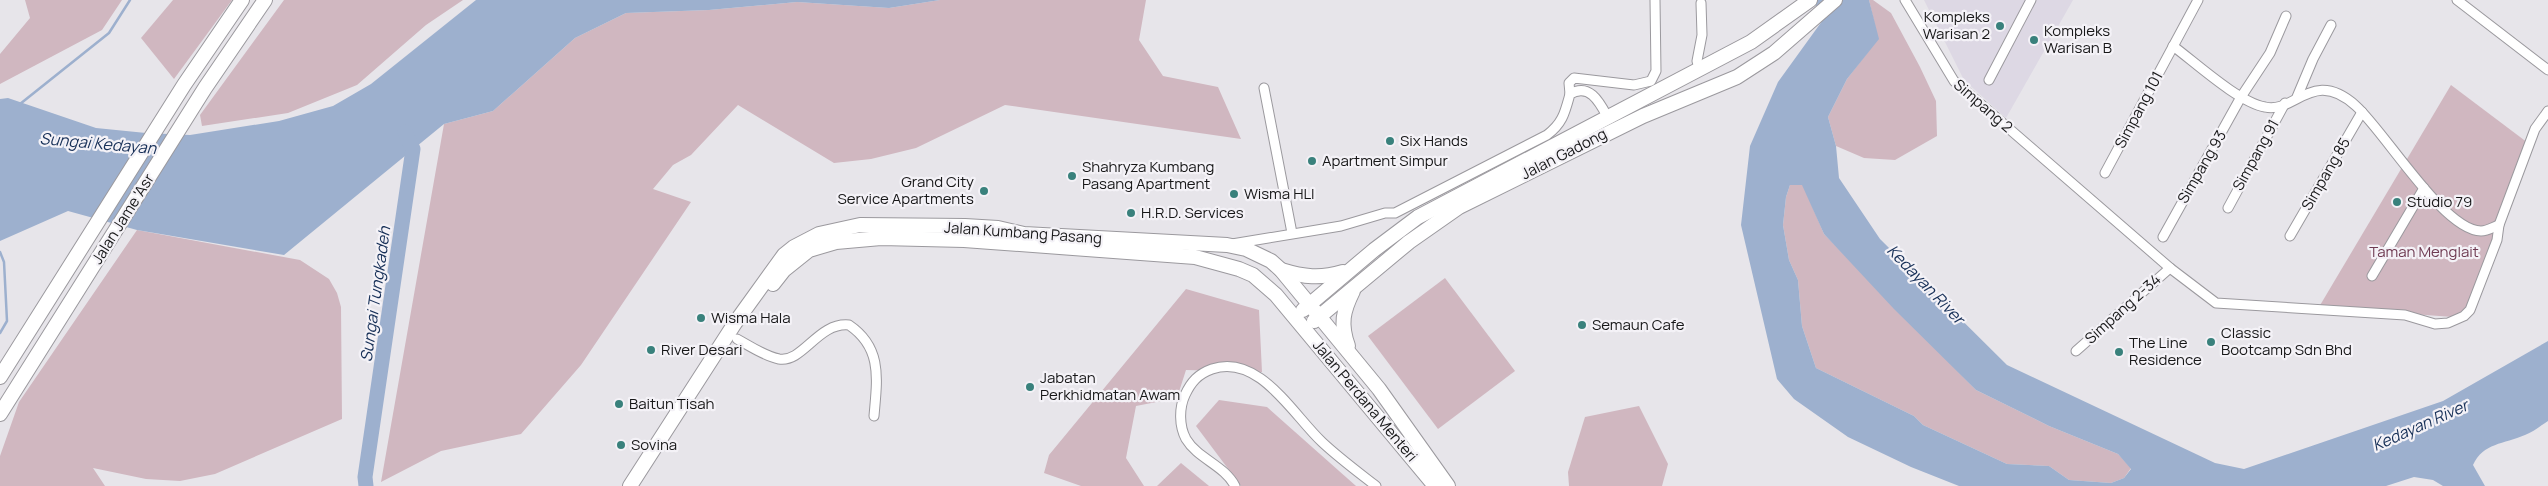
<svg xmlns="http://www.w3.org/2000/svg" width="2548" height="486" font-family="Manrope,sans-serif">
<rect width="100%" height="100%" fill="#e7e5ea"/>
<polygon fill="#ddd8e4" points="1924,0 2073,0 2006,118 1964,80"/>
<g fill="#d0b7c0">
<polygon points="25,0 122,0 102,30 0,84 0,54 30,18"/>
<polygon points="173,0 232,0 174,79 141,38"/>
<polygon points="284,0 463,0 426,25 357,85 288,113 202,126 200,115"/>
<polygon points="940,0 1146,0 1139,40 1163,76 1218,87 1241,139 1005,105 916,148 871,159 834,163 738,105 691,155 673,165 653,189 691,202 581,365 521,434 441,451 381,482 444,124 493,111 575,38 626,13 709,10 797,2 889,8"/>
<polygon points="1869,0 1873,0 1891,13 1920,67 1936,101 1937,136 1895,160 1864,158 1836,146 1828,117 1847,79 1878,39"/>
<polygon points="2451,85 2532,146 2466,318 2319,307"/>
<polygon points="1790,185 1803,185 1824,234 1976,390 2049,426 2118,454 2131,468 2124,478 2111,483 2069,480 2049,466 2007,464 1923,425 1914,416 1816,368 1802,326 1798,280 1789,260 1783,225 1786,197"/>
<polygon points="137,230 300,260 329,279 337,293 341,307 342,419 215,474 180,481 146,479 93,468 105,486 0,486 0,456 19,402"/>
<polygon points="1445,278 1515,371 1438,429 1368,336"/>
<polygon points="1186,289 1259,310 1262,372 1186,370 1177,398 1136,406 1126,458 1144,486 1081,486 1044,473 1049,455"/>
<polygon points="1219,400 1267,407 1356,486 1241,486 1196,426"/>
<polygon points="1639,406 1668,464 1662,486 1569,486 1568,472 1585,417"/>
<polygon points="1181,463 1209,486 1157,486"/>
</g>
<g fill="#9db0ce" fill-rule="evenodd">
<polygon points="476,0 940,0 889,8 797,2 709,10 626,13 575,38 493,111 444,124 284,255 137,230 68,211 0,241 0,99 8,98 96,128 146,133 190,135 279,121 333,106 371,84"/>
<path d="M1811 0H1869L1879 39 1847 79 1828 117 1836 146 1839 178 1880 239 2007 365 2215 463 2244 469 2443 401 2548 341V421C2540 426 2533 432 2525 435 2504 444 2483 443 2473 465L2485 486H2443L2433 480 2414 477 2386 486H1959L1911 467 1848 437 1794 399 1777 379 1741 225 1750 146 1778 82 1825 17ZM1790 185H1802L1824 234 1894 309 1976 390 2049 426 2118 454 2131 469 2124 478 2111 483 2069 480 2049 466 2007 464 1923 425 1914 416 1816 368 1802 326 1798 280 1789 260 1783 225 1786 197Z"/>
</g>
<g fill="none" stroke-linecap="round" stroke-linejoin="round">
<g stroke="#9db0ce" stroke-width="2.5">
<polyline points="20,104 109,33 130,0"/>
<polyline points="0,252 4,262 7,321 0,333"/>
</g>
<polyline stroke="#9db0ce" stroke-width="15" points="366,486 365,477 413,149 405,132"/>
<defs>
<g id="street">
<polyline points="1905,0 1954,81 2170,268 2216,303 2405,315 2435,324 2448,323 2464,316 2470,310 2497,240 2499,225 2535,129 2548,111"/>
<polyline points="2457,0 2548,70"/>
<path d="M2173 46C2196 63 2238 102 2265 107 2295 114 2313 67 2356 106 2385 132 2444 231 2481 231 2488 231 2493 227 2499 225"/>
<polyline points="1699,68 1697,61 1702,35 1701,3"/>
<polyline points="1989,80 2031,0"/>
<polyline points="1264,88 1292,233"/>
<polyline points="1570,94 1569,83 1574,78 1634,85 1651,81 1656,71 1655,0"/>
<polyline points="2297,97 2313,59 2331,25"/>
<polyline points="2105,173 2198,0"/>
<polyline points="2228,208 2285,103"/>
<polyline points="2290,236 2362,112"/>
<polyline points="2163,237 2241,97 2270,53 2286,16"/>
<path d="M1232 244 1341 226 1385 213H1395L1547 135C1563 123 1565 112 1570 94 1589 83 1599 101 1607 116"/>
<polyline points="2372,276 2424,188"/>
<path d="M737 339C750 346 764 356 779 359 803 363 818 322 849 325 883 348 877 380 874 416"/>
<polyline points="2076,351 2170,268"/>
<path d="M1235 486C1224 465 1198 459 1186 439 1179 426 1179 408 1185 395 1191 382 1198 374 1212 369 1259 353 1293 415 1322 442 1339 458 1358 472 1376 486"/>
</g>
<g id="primary">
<path d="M1281 270C1304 277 1320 279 1343 272"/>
<polyline points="773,284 784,270 809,250 836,242 881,238 964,240 1195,257 1239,269 1253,275 1276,295 1435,486"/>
<polyline points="1303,310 1374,250 1418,217 1751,42 1810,0"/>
<polyline points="1314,321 1409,242 1459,207 1643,116 1737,77 1774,53 1835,0"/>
<path d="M1348 346C1340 324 1343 311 1353 291"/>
<polyline points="0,377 184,85 242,0"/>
<polyline points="0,414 205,88 265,0"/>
<polyline points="630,486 735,323 784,255 794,247 819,234 860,225 965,226 998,228 1024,234 1227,245 1246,249 1271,261 1281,270 1379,389 1448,486"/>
</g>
</defs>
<use href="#street" stroke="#9b999e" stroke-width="11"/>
<use href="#primary" stroke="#9b999e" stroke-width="16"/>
<use href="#street" stroke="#fff" stroke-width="9"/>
<use href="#primary" stroke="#fff" stroke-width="14"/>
</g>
<g fill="#39817c" stroke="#f4f2f7" stroke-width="2">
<circle cx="2000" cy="26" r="5"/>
<circle cx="2034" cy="40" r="5"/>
<circle cx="1390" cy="141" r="5"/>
<circle cx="1312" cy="161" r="5"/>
<circle cx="1072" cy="176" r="5"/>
<circle cx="984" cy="191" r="5"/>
<circle cx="1234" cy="194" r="5"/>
<circle cx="2397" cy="202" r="5"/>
<circle cx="1131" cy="213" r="5"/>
<circle cx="701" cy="318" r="5"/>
<circle cx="1582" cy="325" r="5"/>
<circle cx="2211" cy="342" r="5"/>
<circle cx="651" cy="350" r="5"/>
<circle cx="2119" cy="352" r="5"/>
<circle cx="1030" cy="387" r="5"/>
<circle cx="619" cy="404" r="5"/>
<circle cx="621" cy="445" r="5"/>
</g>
<g text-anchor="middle" stroke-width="4.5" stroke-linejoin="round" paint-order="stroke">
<g font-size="15" fill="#171718" stroke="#f4f2f7" text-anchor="start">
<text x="1990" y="22" text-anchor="end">Kompleks<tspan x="1990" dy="17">Warisan 2</tspan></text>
<text x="2044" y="36">Kompleks<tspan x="2044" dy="17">Warisan B</tspan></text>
<text x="1400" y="146">Six Hands</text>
<text x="1322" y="166">Apartment Simpur</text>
<text x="1082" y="172">Shahryza Kumbang<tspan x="1082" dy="17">Pasang Apartment</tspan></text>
<text x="974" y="187" text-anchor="end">Grand City<tspan x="974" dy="17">Service Apartments</tspan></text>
<text x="1244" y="199">Wisma HLI</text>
<text x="2407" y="207">Studio 79</text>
<text x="1141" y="218">H.R.D. Services</text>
<text x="711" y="323">Wisma Hala</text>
<text x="1592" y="330">Semaun Cafe</text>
<text x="2221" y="338">Classic<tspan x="2221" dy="17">Bootcamp Sdn Bhd</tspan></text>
<text x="2129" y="348">The Line<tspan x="2129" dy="17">Residence</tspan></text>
<text x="661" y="355">River Desari</text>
<text x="1040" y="383">Jabatan<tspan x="1040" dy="17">Perkhidmatan Awam</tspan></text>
<text x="629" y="409">Baitun Tisah</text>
<text x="631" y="450">Sovina</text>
</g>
<g font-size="15" fill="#171718" stroke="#f4f2f7">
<text transform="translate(1983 106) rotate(41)" y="5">Simpang 2</text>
<text transform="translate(2139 110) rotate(-62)" y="5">Simpang 101</text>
<text transform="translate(1564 154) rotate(-27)" y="5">Jalan Gadong</text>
<text transform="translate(2256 155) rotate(-61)" y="5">Simpang 91</text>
<text transform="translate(2202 167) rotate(-60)" y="5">Simpang 93</text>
<text transform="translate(2326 174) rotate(-60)" y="5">Simpang 85</text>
<text transform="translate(123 219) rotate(-58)" y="5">Jalan Jame 'Asr</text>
<text transform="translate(1023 233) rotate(4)" y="5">Jalan Kumbang Pasang</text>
<text transform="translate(2123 309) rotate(-42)" y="5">Simpang 2-34</text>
<text transform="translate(1365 401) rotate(50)" y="5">Jalan Perdana Menteri</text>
</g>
<g font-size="15" fill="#6f3b52" stroke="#f4f2f7">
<text x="2424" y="257">Taman Menglait</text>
</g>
<g font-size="16" font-style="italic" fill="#162f57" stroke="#f4f2f7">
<text transform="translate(98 143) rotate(5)" y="6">Sungai Kedayan</text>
<text transform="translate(1926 284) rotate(46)" y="6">Kedayan River</text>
<text transform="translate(375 294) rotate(-82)" y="6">Sungai Tungkadeh</text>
<text transform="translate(2420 425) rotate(-24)" y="6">Kedayan River</text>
</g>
</g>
</svg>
